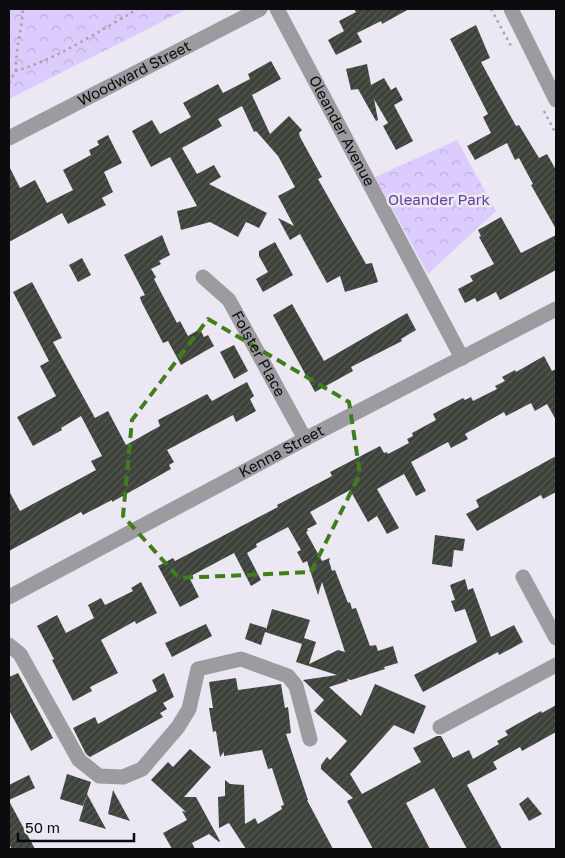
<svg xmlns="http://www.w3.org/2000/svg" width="565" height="858" font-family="'Golos Text',sans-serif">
<defs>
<pattern id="forest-crowns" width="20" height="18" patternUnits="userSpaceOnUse" patternTransform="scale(1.25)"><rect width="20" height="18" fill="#dcccfd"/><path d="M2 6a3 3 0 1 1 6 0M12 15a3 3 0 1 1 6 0" fill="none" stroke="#bcaed8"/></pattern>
<pattern id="building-hatch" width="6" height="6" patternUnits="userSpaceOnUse" patternTransform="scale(1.25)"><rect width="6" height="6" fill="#3d433b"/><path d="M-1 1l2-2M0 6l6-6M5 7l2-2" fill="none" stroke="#555a54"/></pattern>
</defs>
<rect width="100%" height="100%" fill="#ebe8f3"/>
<g fill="url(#forest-crowns)">
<polygon points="9,9 187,9 9,99"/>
<polygon points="457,140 496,211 428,274 375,177"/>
</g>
<g fill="url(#building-hatch)">
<polygon points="354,9 409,9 382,24 381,21 357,33 362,42 336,55 328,40 344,31 339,21 356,12"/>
<polygon points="476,25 490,58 481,62 496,90 516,126 519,125 539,158 547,154 556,170 556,229 531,185 533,184 519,158 515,160 507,143 475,160 467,146 491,133 483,117 488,114 450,39"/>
<polygon points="271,61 281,79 252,95 270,134 289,116 302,130 299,133 300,137 322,177 318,179 366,264 372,263 378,282 345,292 340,276 327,283 300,234 290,240 278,218 294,226 278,196 295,187 278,156 256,131 254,132 242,106 218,119 222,126 182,148 197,174 214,165 221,177 209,184 267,213 259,228 246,222 238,237 210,222 181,230 177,211 197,206 170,157 151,167 132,131 152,120 160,134 191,117 183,103 218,84 223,93 250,79 248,74"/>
<polygon points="367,64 371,85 384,78 391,90 396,87 403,100 394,105 413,141 396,150 383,126 388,123 374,99 378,120 376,121 358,89 351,90 346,69"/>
<polygon points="108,135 122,163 104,172 113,192 102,198 106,205 68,224 62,213 9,242 9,166 20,188 35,180 47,203 73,190 63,170 91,155 89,150 99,145 97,141"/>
<polygon points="501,217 521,253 556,235 556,270 500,300 496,292 477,302 475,298 465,303 458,289 473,281 470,276 494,264 479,237 481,236 478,230"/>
<polygon points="162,235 170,255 159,261 161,264 151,269 156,277 154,279 177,323 180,321 188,336 200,329 204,337 208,335 214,346 181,365 168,341 163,343 141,301 140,297 145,295 124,255"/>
<polygon points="275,242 293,275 263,292 256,279 268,272 259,256 259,251"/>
<polygon points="82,258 91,275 78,282 69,265"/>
<polygon points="32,282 62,338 53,342 95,418 108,411 126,445 160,426 158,420 207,394 212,401 247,382 254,396 250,399 256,411 236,422 233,415 167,450 174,462 169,465 171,469 112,502 112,500 83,515 81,512 9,551 9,491 20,511 96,470 91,461 102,456 81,416 61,428 62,430 33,446 17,417 56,396 40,366 49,361 13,292"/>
<polygon points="292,304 324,361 407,313 416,330 401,339 402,341 351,367 353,371 315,392 273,315"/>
<polygon points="234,345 248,371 234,379 220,352"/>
<polygon points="544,356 552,371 556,369 556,420 547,404 535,411 531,403 506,416 504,412 465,434 468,439 451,448 448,442 411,462 426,491 416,496 404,474 377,489 399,528 387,534 377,516 368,522 350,490 310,512 317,524 307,529 308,531 306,532 322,561 330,558 329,561 332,571 335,570 348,603 350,602 352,609 356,608 370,646 376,645 378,651 393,646 398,663 384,667 385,669 351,680 347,679 348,681 329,687 361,716 375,684 426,706 414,734 394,725 350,774 362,794 421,762 413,748 437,736 441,736 453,758 469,750 473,759 499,744 497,741 508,735 505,731 541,711 542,713 556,705 556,732 522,751 520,747 493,762 497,769 467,785 502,849 467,849 434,788 406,803 430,849 373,849 347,801 353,798 321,769 321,765 327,757 330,760 347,741 314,711 324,700 303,680 337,675 296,662 302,644 265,632 261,645 245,639 250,623 266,628 266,630 272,609 310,620 304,638 316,642 309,664 338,650 345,652 322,582 318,595 307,561 303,563 297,552 301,550 288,527 256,544 257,547 247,553 261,580 251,586 234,553 189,577 199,597 180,607 158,566 173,558 175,561 278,507 277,505 332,476 330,472 380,446 384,453 387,452 388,454 409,443 407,439 413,436 412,433 436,420 433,414 463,398 465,400 471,397 473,401 497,389 495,386 505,381 502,377 515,370 516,372"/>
<polygon points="556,456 556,492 543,499 541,495 477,531 466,514 479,507 476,500"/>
<polygon points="435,535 465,539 463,551 454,550 452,567 432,564"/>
<polygon points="465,579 468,590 473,588 491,637 514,625 523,642 499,655 498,652 423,692 414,675 477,642 465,609 455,612 451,601 455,600 450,585"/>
<polygon points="141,582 157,613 136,624 135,621 101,640 118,673 90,687 92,691 73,701 52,660 54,659 37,626 57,615 66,633 94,618 88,605 101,598 105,605 133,591 131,588"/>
<polygon points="206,624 212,636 172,657 165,643"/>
<polygon points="18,673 53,738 31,751 9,710 9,677"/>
<polygon points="164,673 174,697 163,703 167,709 160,713 163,717 90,757 86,754 73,728 95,717 98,724 157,691 152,680"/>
<polygon points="236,678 238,690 281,684 285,708 288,707 291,733 286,734 308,800 307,800 333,849 246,849 229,823 219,828 218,797 225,796 225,780 230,784 244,785 245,824 255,818 258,824 282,809 281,806 284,805 272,768 268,769 262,750 224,756 224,752 220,757 216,731 213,732 209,708 213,708 209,682"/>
<polygon points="190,749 211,767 184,797 196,797 220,841 219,842 209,834 192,843 195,849 172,849 163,833 187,820 182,811 186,812 151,780 168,762 173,767"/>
<polygon points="67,774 91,782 83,806 60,799"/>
<polygon points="29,775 35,788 9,800 9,785"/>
<polygon points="113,790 130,821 108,814"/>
<polygon points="87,794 106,829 79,821"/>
<polygon points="528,797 542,814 529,821 519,804"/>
<polygon points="9,801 35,849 12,849 9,844"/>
</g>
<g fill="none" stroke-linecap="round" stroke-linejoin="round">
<g stroke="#a5a3ab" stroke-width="2.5" stroke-dasharray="2.5 4" stroke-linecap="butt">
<polyline points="491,9 511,46"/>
<path d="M16 71C15 50 22 30 23 9"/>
<path d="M9 83 16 71C59 58 99 31 138 9"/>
<polyline points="544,111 556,134"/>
</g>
<g stroke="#9c9b9f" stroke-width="15">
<path id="s1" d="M277 9 462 358"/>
<polyline points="511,9 556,100"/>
<path id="s2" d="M9 138 260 9"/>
<path id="s3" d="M203 277 229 300 305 439"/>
<polyline points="523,577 556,638"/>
<path id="s4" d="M9 597 305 439 556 309"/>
<polyline points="9,645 20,654 79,760 99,776 123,777 142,769 178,727 189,709 198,669 241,659 288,676 296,686 310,739"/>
<polyline points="440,727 556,665"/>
</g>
</g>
<path fill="none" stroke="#407e1b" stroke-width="4" stroke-dasharray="10 6" stroke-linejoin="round" d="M208 319 349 402 360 474 311 572 179 578 123 516 132 420Z"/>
<g text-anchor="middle" stroke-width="5" stroke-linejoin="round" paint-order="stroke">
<g font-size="15" fill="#0c0b0e" stroke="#ebe8f3">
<text dy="5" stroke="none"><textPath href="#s2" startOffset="141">Woodward Street</textPath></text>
<text dy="5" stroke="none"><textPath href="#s1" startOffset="138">Oleander Avenue</textPath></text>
<text dy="5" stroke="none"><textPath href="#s3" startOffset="96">Folster Place</textPath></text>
<text dy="5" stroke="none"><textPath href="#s4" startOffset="309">Kenna Street</textPath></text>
</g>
<g font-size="15" fill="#663e9d" stroke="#ebe8f3">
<text x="439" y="205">Oleander Park</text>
</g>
</g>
<rect width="565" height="858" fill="none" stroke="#0c0b0e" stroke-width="20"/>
<path d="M18 833v8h116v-8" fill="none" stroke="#0c0b0e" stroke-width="2.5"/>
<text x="25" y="833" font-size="15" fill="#0c0b0e" stroke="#ebe8f3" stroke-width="4" paint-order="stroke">50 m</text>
</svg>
